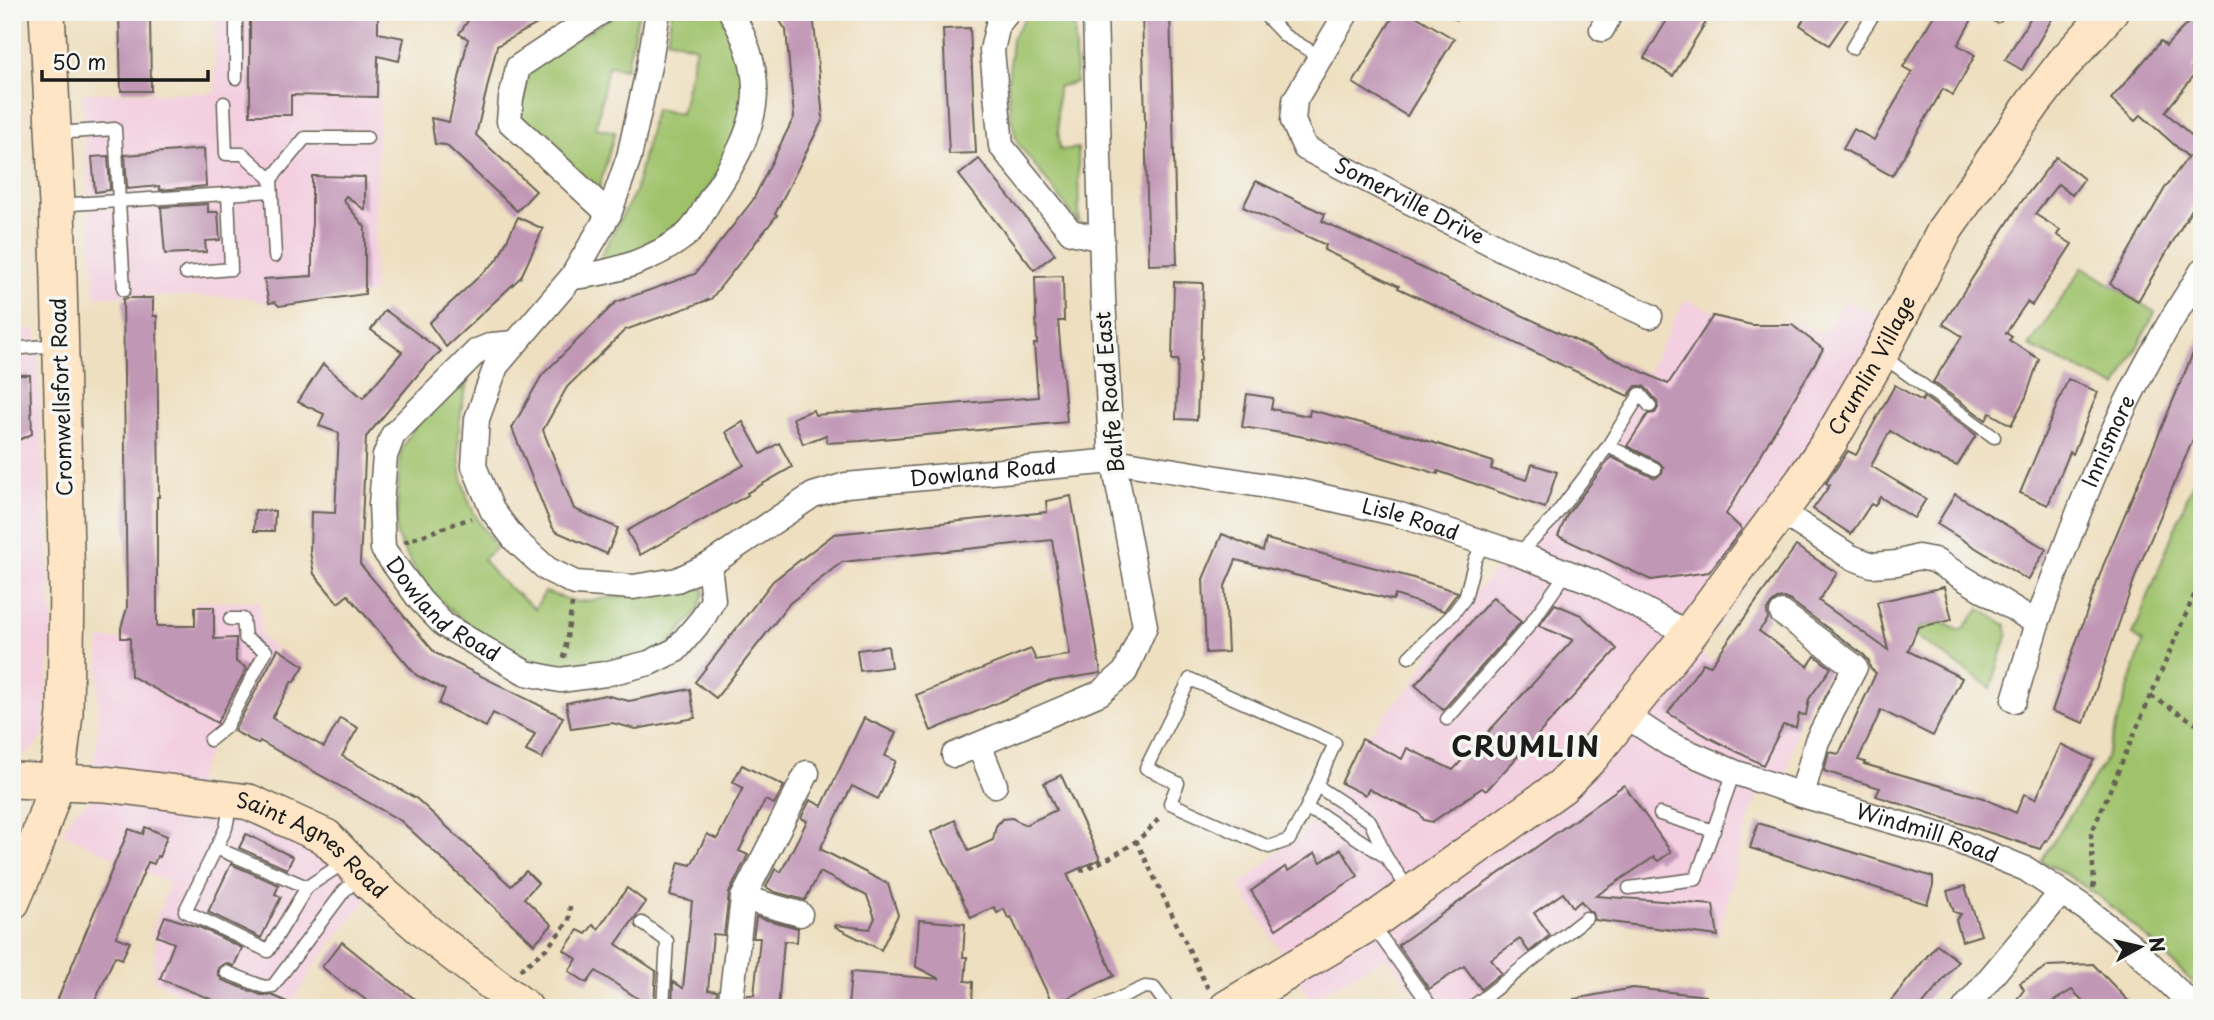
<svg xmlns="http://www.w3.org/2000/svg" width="2214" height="1020" font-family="'Playpen Sans',sans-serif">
<rect width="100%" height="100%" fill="#f6f6f2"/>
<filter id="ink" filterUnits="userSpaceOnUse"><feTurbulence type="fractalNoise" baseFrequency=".0143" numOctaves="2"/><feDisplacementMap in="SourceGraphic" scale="14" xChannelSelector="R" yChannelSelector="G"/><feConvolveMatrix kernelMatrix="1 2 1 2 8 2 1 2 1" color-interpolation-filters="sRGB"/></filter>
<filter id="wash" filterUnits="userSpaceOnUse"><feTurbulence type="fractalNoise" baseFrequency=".00686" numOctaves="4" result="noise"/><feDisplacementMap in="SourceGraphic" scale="28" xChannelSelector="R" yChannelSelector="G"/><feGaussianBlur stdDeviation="1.57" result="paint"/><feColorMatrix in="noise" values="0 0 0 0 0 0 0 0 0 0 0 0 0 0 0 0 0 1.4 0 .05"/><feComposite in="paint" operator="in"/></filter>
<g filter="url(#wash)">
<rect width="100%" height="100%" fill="#eedfc0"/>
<g fill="#f3cfe0">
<polygon points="215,12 383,12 373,293 277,307 247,297 95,296 82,93 215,93"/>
<polygon points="1685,300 1749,324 1794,322 1823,334 1845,300 1882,318 1910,336 1843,446 1869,468 1852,498 1815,485 1699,654 1762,691 1804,696 1788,771 1757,797 1748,823 1718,936 1595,920 1471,1008 1427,1008 1387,957 1311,999 1239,886 1330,807 1363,740 1413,684 1448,622 1528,535 1612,435 1641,385"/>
<polygon points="36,329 52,623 43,736 29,753 12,757 12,330"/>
<polygon points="260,601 261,638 275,647 231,730 215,735 185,811 250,818 308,841 369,896 315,965 289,1008 215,1008 153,980 156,939 150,935 170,883 62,833 73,812 90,801 97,738 100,640 195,636 195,602"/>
<polygon points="12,805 19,812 20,840 12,858"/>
</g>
<g fill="#9fc26b" stroke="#5e6f44" stroke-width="2">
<polygon points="621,12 639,12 626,69 608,66 596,128 615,132 597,196 519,123 515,87 539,60"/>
<polygon points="672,12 725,12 750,93 722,167 692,213 659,242 607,265 600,257 635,192 655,109 681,114 696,47 667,39"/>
<polygon points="1029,12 1074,12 1076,82 1058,87 1057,116 1060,150 1078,148 1079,223 1017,142 1010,113 1008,88 1012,38"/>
<polygon points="2083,267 2155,312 2117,387 2029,346"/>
<path d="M472 368C456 414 452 465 473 511 479 524 489 536 496 548L483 559 497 577 535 609 545 592 577 602 688 587 705 590 698 611 662 652 577 670 533 664 469 626 424 586 396 535 400 456C406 428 450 387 472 368Z"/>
<path d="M2202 459V991C2152 944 2104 890 2041 861L2104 763 2143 642 2133 635Z"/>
<polygon points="1980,609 2006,625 2008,633 1991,688 1907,630 1940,622 1961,631"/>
</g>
<g id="blocks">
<g fill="#c197b6">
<polygon points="119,12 150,12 151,91 121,91"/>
<polygon points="250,12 378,12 378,33 404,38 399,61 378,56 377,97 291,95 291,115 250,115"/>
<polygon points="474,12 559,12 497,46 476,135 536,191 517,211 446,145 435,144 431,118 449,122 468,39 459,34"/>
<polygon points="774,12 813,12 823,119 775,214 777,215 711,299 625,330 567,387 543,430 574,509 618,528 607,554 555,531 551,525 512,428 542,375 616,302 695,274 753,200 794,117 786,30"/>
<polygon points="1142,12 1170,12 1177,264 1149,265"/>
<polygon points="1396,12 1409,12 1454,39 1407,116 1353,83"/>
<polygon points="1672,12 1712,12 1673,76 1644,58"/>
<polygon points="1809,12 1852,12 1829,45 1800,25"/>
<polygon points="1936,12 1976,12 1958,45 1975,55 1953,95 1943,89 1892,176 1843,149 1854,129 1874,140 1912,72 1903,67"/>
<polygon points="2034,12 2056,12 2022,70 2005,60"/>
<polygon points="2198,12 2202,12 2202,58 2192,68 2197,72 2165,112 2199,142 2202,138 2202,192 2138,301 2110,284 2165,188 2188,157 2141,115 2135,121 2111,99 2161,41 2166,46"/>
<polygon points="970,28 976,153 949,154 943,29"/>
<polygon points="204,149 206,186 160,190 159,186 127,189 125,155"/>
<polygon points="108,156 110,190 95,192 92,157"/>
<polygon points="2056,157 2084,179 2072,195 2058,184 2035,214 2060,230 2057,235 2072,244 2032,305 2027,302 2006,333 2012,337 2009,340 2039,359 2026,397 2011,425 1990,413 1986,420 1933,382 1962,336 1943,324 2019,205"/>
<polygon points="979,159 1055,254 1034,270 959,175"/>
<polygon points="312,176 365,177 365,210 346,196 343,200 365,227 365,294 279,306 275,302 269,303 264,279 312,276"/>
<polygon points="1256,181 1325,214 1322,221 1668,384 1713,316 1752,325 1792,325 1823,349 1726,514 1742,529 1709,572 1651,580 1558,536 1567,515 1611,457 1652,477 1656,478 1662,473 1664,468 1659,462 1627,446 1648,414 1655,413 1658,408 1657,401 1646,388 1643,386 1636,386 1628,396 1398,288 1399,286 1324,250 1326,245 1243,207"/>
<polygon points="208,204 208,212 218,212 220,240 205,241 206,252 165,254 161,207"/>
<polygon points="518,217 543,229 521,277 446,347 429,323 498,259"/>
<polygon points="1063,276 1064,321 1058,321 1067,422 861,441 827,443 826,435 803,444 793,418 813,410 815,415 1038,397 1034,344 1037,344 1035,277"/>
<polygon points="1174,282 1203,283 1201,360 1199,360 1197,420 1176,419 1178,360 1172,360"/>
<polygon points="128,298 153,298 153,316 157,316 159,497 157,497 157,626 195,626 195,607 214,607 214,639 236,638 236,662 247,668 217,723 131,676 130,638 121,638 121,628 127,608 123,299"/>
<polygon points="385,310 441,351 425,366 366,437 360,564 435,653 563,717 542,759 526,751 535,734 493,713 486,727 439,704 445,690 416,675 348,595 338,603 314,574 310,552 311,512 335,513 339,433 319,426 324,414 298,402 323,364 363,398 402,352 371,330"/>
<polygon points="2202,332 2202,418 2138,569 2084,723 2052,711 2103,566"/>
<polygon points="12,375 30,375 32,434 12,443"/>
<polygon points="2068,379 2098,392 2073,454 2070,452 2048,505 2020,493"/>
<polygon points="1895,385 1922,401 1924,397 1976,435 1957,466 1923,451 1890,431 1871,466 1926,499 1914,518 1880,497 1875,506 1871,504 1851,534 1813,509 1830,485 1826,483 1848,451 1856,455"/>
<polygon points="1247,394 1273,398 1271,409 1309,416 1310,410 1413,436 1493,462 1491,469 1527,480 1532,464 1557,472 1545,508 1438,471 1438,474 1337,444 1294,435 1242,427"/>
<polygon points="743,422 761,454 779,443 792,467 747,493 748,495 640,555 627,531 744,465 726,432"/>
<polygon points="1955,494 2046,549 2028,580 1937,524"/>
<polygon points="1071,496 1101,673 1046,682 931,731 916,695 1031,649 1036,660 1070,655 1052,540 842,562 790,603 716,698 695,682 773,581 834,534 1047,512 1046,501"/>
<polygon points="255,510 275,511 274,531 254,531"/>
<polygon points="1222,534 1263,551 1266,539 1410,577 1458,592 1444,611 1395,595 1393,600 1236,560 1225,586 1228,652 1206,653 1203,579"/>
<polygon points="1796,546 1837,573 1819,601 1888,650 1877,602 1944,587 1952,620 1918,627 1908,651 1962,678 1933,736 1881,710 1858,760 1865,762 1864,764 1983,798 2016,813 2024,794 2036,799 2061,744 2094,760 2047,841 2045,840 2040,849 1876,796 1880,788 1824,771 1829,752 1839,754 1876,673 1870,668 1869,661 1864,655 1791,601 1784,598 1777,599 1771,604 1767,611 1768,619 1759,631 1808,666 1815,656 1831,668 1809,699 1806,715 1799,714 1796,727 1783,725 1763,765 1710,738 1668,713 1703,663 1710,666"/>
<polygon points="1493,597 1521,622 1443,710 1415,685"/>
<polygon points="1555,604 1581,615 1617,649 1486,791 1482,788 1432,822 1424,820 1419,813 1369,789 1365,795 1341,783 1362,739 1402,759 1407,748 1453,770 1573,640 1539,626"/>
<polygon points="888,646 891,667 860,671 857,650"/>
<polygon points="278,649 304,666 294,682 292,681 272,718 324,747 340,718 358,728 342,756 417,799 511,886 526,871 538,883 524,898 552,925 534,944 401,821 260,741 258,744 234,731"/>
<polygon points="690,689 695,718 636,729 612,723 571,729 566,703 605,695 629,701"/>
<polygon points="864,718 896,733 885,756 896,761 878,799 852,786 820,849 888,884 898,915 881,950 835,927 835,925 870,929 875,918 867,896 820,872 805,900 775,892 766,887 775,869 781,872 807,821 801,818 810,800 822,806"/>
<polygon points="742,765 784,786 774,804 765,800 739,851 748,855 729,893 724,935 713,934 708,990 717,991 715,1008 672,1007 673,982 683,988 692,901 670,895 679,862 691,865 707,834 717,839 743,788 733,782"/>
<polygon points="1061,775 1100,859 1067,874 1114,976 1053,1005 1011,917 1008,918 1004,909 997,913 994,907 971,918 931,832 955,820 969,851 993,840 996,826 1002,819 1012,818 1025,825 1056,810 1044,783"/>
<polygon points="1624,785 1671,852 1658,861 1654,857 1596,896 1713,905 1718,936 1595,920 1593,913 1588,910 1581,901 1573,907 1563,893 1534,913 1550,935 1529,952 1520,939 1491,959 1501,973 1481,989 1464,966 1429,989 1398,945"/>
<polygon points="1758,823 1933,877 1933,885 1927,904 1750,848"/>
<polygon points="145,827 167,836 159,857 157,856 154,864 148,862 116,937 130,942 122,959 115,956 92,1008 54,1008 129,829 143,834"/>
<polygon points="246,834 293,857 287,869 239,848"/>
<polygon points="1341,849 1358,876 1276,929 1251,891 1285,867 1288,871 1315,853 1321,862"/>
<polygon points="231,864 279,885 275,894 281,897 261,938 208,912"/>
<polygon points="1965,886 1981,935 1962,941 1956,920 1961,914 1954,912 1947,891"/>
<polygon points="627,888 646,902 616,944 656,971 654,1005 648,1005 596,971 587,983 569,971 577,959 564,950 578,930 586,934 593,925 598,929"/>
<polygon points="165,916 201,928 242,948 234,966 225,963 218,968 218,974 222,980 261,995 271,995 301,1008 233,1008 160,979 174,943 157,936"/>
<polygon points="756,917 798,928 797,942 784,941 778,1008 745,1008 747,995 754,995 760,938 753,938"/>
<polygon points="919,920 965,924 963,957 967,957 965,981 973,982 972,1008 848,1008 851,972 940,979 916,967"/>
<polygon points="342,942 384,976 427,1008 377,1008 354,991 353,992 322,967"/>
<polygon points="1937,944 1958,961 1948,974 1920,1008 1885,1008"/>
<polygon points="2093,964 2135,1008 2090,1008 2072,990 2042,1008 2010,1008 2024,990 2020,983 2048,966"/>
<polygon points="1633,988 1706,996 1705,1008 1574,1008 1574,999"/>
</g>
</g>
</g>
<g filter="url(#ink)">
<use href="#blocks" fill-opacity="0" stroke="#666055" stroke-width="2"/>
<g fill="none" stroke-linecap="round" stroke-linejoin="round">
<defs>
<g id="lane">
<polyline points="1262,12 1285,36 1321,57"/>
<polyline points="1455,12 1457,13"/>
<polyline points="1997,16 1999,12"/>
<polyline points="1852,48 1875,12"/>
<polyline points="236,78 236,12"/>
<polyline points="224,103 226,154 243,154 271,179"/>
<polyline points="56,133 115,129 124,290"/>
<polyline points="57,205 271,191"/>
<polyline points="275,256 271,179 305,138 367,138"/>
<polyline points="186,273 231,269 228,194"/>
<polyline points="12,349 57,345"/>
<polyline points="1881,355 1994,437"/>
<polyline points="1608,446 1655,469"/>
<polyline points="1518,554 1552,520 1608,446 1640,394 1650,406"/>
<polyline points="1409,657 1452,615 1465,598 1475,560 1484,542"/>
<polygon points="1190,679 1335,743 1306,809 1289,840 1269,847 1170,803 1178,783 1146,768"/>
<polyline points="1447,719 1528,627 1567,572"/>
<polyline points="210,740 226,727 266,651 245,638 243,619 230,619"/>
<polyline points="1317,786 1370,821 1386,857 1410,891"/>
<polyline points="231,801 226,828 185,911 268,951 307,887 345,862"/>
<polyline points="1306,809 1323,816 1386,857"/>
<polyline points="1660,814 1714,831"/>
<polyline points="216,848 307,887"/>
<polyline points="1629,888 1696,879 1734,772"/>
<polyline points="642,923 667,941 663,1008"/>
<polyline points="1371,923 1432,1008"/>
<polyline points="226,972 264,987 273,986 344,891 361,876"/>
<polyline points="1098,1008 1145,987 1154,988 1169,1008"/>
<polyline points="1471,1008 1586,918"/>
</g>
<g id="street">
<polyline points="601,12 518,67 511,99 509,121 609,214"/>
<path id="s1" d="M658 12 649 66 629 157 609 214 572 277 496 366 477 419 474 466 492 510 515 540 547 569 575 583 633 587 677 580 709 565 813 495 846 485 1114 461 1298 491 1394 513 1518 554 1593 582 1689 634"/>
<polyline points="1008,12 998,24 992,50 1001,146 1071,232 1102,239"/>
<path id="s2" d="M1347 12 1295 100 1293 121 1305 148 1506 251 1650 316"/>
<polyline points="1602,29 1611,12"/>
<path d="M572 277C611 274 654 260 686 235 697 226 705 207 713 195 757 128 772 86 731 12"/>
<path id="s3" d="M515 343 492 345 477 351 393 435 385 456 381 504 383 549 420 600 444 625 526 673 560 680 605 674 649 663 676 650 703 618 713 600 709 565"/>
<path id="s4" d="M1781 512 1851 557 1872 565 1897 563 1918 557 1934 560 2037 623C2072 527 2108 429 2160 340 2173 316 2188 294 2202 271"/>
<polyline points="1782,613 1855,667 1817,741 1802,795"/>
<polyline points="2014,700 2037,623"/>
<path id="s5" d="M1625 715 1669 744 1734 772 1802 795 1953 839 2026 869 2085 908 2130 944 2195 1008"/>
<polyline points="979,745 995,785"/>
<polyline points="954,755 1100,693 1125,672 1145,626 1111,447 1103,298 1095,12"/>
<polyline points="743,898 800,914"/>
<polyline points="730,1008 743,898 807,773"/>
<polyline points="1965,1008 2061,893"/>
</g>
<g id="secondary">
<path id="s6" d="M12 780 105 784 249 802 326 837 371 884 432 937 525 1008"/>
<polyline points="12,902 33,853 57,782 65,713 67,589 57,205 47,12"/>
<path id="s7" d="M1227 1008 1370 923 1562 786 1591 757 1689 634 1803 481 1830 441 1880 355 1946 228 2034 102 2065 62 2110 12"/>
</g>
</defs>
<use href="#lane" stroke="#666055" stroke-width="15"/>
<use href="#street" stroke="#666055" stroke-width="27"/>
<use href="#secondary" stroke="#666055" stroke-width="38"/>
<g stroke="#666055" stroke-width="4.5" stroke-dasharray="5 5" stroke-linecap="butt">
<polyline points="404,542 471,518"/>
<polyline points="564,658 572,604"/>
<polyline points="2151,696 2202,727"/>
<polyline points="1136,840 1209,991"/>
<path d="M1080 871C1110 859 1142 843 1161 815"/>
<polyline points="2093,888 2094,883 2091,834 2202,577"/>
<polyline points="520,970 547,948 569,921 570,906"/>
</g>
<use href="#lane" stroke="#fff" stroke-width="12"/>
<use href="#street" stroke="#fff" stroke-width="24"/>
<use href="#secondary" stroke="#fde5c5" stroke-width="35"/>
</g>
</g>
<g text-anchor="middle" stroke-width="7" stroke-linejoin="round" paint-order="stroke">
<g font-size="21" fill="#1c1c1c" stroke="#f6f6f2">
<text dy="7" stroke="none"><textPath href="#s2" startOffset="270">Somerville Drive</textPath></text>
<text dy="7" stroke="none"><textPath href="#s7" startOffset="926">Crumlin Village</textPath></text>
<text transform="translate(1110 392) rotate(-95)" y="7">Balfe Road East</text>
<text transform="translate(62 397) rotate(-92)" y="7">Cromwellsfort Road</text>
<text dy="7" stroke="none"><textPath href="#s4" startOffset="485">Innismore</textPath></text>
<text dy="7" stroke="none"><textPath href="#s1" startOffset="1097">Dowland Road</textPath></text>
<text dy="7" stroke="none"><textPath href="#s1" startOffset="1531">Lisle Road</textPath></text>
<text dy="7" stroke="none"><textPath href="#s3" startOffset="360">Dowland Road</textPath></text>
<text dy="7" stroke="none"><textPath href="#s5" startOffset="326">Windmill Road</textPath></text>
<text dy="7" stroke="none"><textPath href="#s6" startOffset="315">Saint Agnes Road</textPath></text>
</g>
<g font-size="28" font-weight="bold" letter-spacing="2" fill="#1c1c1c" stroke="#f6f6f2">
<text x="1526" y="757">CRUMLIN</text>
</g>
</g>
<rect width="2214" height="1020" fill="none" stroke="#f6f6f2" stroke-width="42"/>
<g transform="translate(2140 947) rotate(82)" stroke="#f6f6f2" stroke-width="5" paint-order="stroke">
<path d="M0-5L12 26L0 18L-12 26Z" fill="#1c1c1c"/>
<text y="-10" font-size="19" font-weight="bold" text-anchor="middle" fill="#1c1c1c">N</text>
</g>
<path d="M42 70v10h166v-10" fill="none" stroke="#1c1c1c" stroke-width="3.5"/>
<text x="52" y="70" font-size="21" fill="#1c1c1c" stroke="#f6f6f2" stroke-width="5" paint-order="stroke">50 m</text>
</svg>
